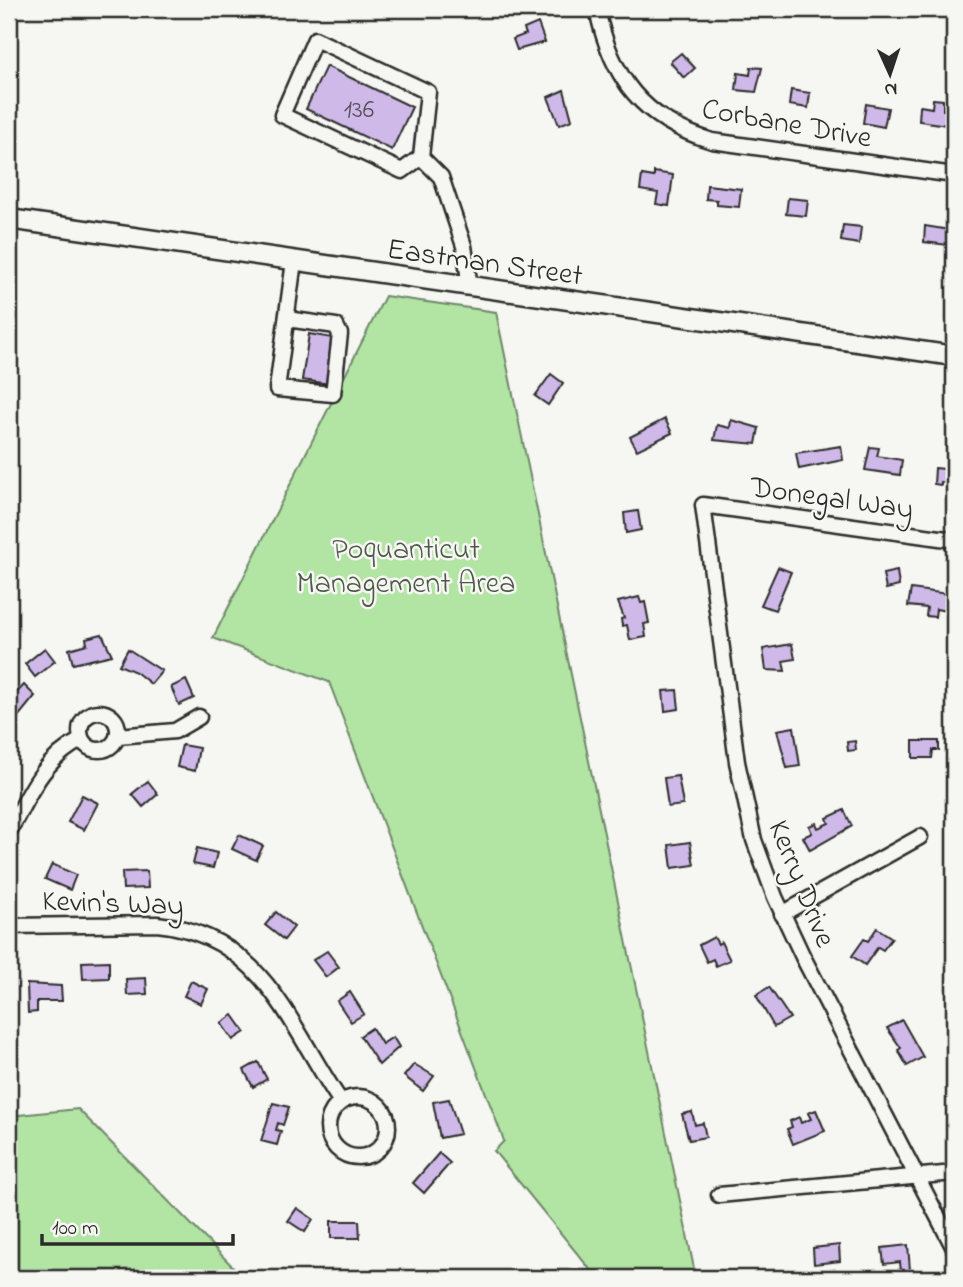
<svg xmlns="http://www.w3.org/2000/svg" width="963" height="1287" font-family="'Indie Flower',sans-serif">
<rect width="100%" height="100%" fill="#f6f6f2"/>
<filter id="ink" filterUnits="userSpaceOnUse"><feTurbulence type="fractalNoise" baseFrequency=".0143" numOctaves="2"/><feDisplacementMap in="SourceGraphic" scale="14" xChannelSelector="R" yChannelSelector="G"/><feConvolveMatrix kernelMatrix="1 2 1 2 8 2 1 2 1" color-interpolation-filters="sRGB"/></filter>
<g filter="url(#ink)">
<g fill="#b2e4a4" stroke="#6e8868" stroke-width="2">
<polygon points="385,296 496,312 696,1278 597,1278 494,1151 504,1141 329,682 213,638"/>
<polygon points="78,1109 244,1278 9,1278 9,1116"/>
</g>
<g fill="#cfb9e9" stroke="#2b2b2b" stroke-width="2">
<polygon points="538,23 545,42 517,50 513,39 526,34 524,29"/>
<polygon points="681,53 695,68 684,78 670,62"/>
<polygon points="326,66 412,107 392,150 306,109"/>
<polygon points="751,67 762,68 756,92 736,90 738,73 750,75"/>
<polygon points="564,90 572,120 559,125 548,97"/>
<polygon points="791,90 810,93 808,108 789,105"/>
<polygon points="933,99 943,100 943,110 954,111 954,126 919,121 920,106 932,108"/>
<polygon points="866,104 888,108 884,127 863,123"/>
<polygon points="654,172 673,175 669,206 656,204 658,193 640,190 642,175 654,177"/>
<polygon points="707,185 741,189 739,207 717,205 717,200 706,199"/>
<polygon points="788,198 808,200 806,216 786,214"/>
<polygon points="843,225 861,227 859,244 841,241"/>
<polygon points="925,226 950,230 948,245 924,242"/>
<polygon points="309,334 338,339 330,384 302,380"/>
<polygon points="551,374 563,383 548,405 535,396"/>
<polygon points="665,419 672,433 637,450 630,437"/>
<polygon points="731,420 759,428 756,444 714,440 717,425 730,428"/>
<polygon points="841,446 843,460 799,469 796,453"/>
<polygon points="870,447 879,448 877,456 902,460 900,475 865,470"/>
<polygon points="935,468 954,470 954,485 941,482 941,485 934,484"/>
<polygon points="638,511 641,530 626,533 624,513"/>
<polygon points="778,567 791,572 775,610 761,605"/>
<polygon points="897,571 899,586 886,589 883,574"/>
<polygon points="911,589 948,594 946,611 936,609 935,617 926,616 927,608 908,606"/>
<polygon points="639,597 641,603 645,602 649,623 644,624 646,637 630,640 627,625 622,626 621,619 624,618 618,602"/>
<polygon points="102,634 112,655 73,664 69,649 87,644 86,638"/>
<polygon points="792,644 795,659 783,661 785,671 766,670 763,649"/>
<polygon points="45,648 55,661 35,677 25,664"/>
<polygon points="128,649 162,671 151,684 136,672 119,665"/>
<polygon points="186,680 194,698 179,705 171,687"/>
<polygon points="24,685 35,696 13,723 9,719 9,701"/>
<polygon points="677,690 679,709 665,711 663,691"/>
<polygon points="794,727 800,766 787,768 777,730"/>
<polygon points="855,741 856,750 848,751 847,742"/>
<polygon points="913,741 939,741 939,750 933,750 932,758 913,758"/>
<polygon points="182,745 199,748 195,771 177,767"/>
<polygon points="678,776 683,805 668,807 664,778"/>
<polygon points="148,781 158,794 143,807 132,794"/>
<polygon points="82,795 98,803 84,830 68,822"/>
<polygon points="844,810 852,826 810,850 803,837 812,833 809,826 816,823 818,828 829,823 827,818"/>
<polygon points="239,835 263,846 256,860 232,849"/>
<polygon points="690,842 694,865 672,868 669,845"/>
<polygon points="197,848 217,853 213,868 193,864"/>
<polygon points="52,864 76,875 70,890 45,879"/>
<polygon points="147,871 148,888 123,889 122,872"/>
<polygon points="276,912 294,927 284,940 265,925"/>
<polygon points="877,928 892,938 883,950 878,947 865,965 852,956 864,939 868,941"/>
<polygon points="714,937 718,944 721,942 730,960 716,966 713,959 707,962 699,945"/>
<polygon points="327,951 339,967 326,977 313,960"/>
<polygon points="109,961 109,978 83,979 82,962"/>
<polygon points="146,978 147,994 127,995 126,979"/>
<polygon points="191,981 208,989 201,1004 184,996"/>
<polygon points="27,984 61,986 62,1001 37,1001 37,1012 28,1013"/>
<polygon points="769,987 790,1018 774,1027 756,995"/>
<polygon points="350,992 364,1014 351,1022 337,1001"/>
<polygon points="233,1015 245,1032 233,1040 221,1023"/>
<polygon points="902,1020 923,1057 907,1066 898,1050 901,1048 887,1028"/>
<polygon points="372,1028 382,1044 393,1037 399,1047 379,1065 360,1036"/>
<polygon points="258,1062 267,1079 253,1087 244,1070"/>
<polygon points="414,1064 434,1076 423,1091 404,1076"/>
<polygon points="449,1099 460,1134 440,1138 433,1102"/>
<polygon points="954,1100 954,1127 948,1128 947,1111 953,1110 952,1101"/>
<polygon points="273,1103 289,1107 283,1125 278,1123 276,1130 281,1131 277,1145 261,1141"/>
<polygon points="816,1110 825,1131 793,1144 787,1129 792,1127 790,1121 799,1117 801,1123 811,1119 808,1113"/>
<polygon points="692,1112 695,1125 703,1123 706,1137 689,1140 682,1114"/>
<polygon points="439,1153 450,1163 424,1193 413,1183"/>
<polygon points="297,1208 313,1219 305,1232 288,1221"/>
<polygon points="331,1221 359,1221 360,1238 331,1238"/>
<polygon points="839,1245 840,1261 814,1264 813,1248"/>
<polygon points="908,1245 910,1270 901,1271 900,1262 884,1264 882,1248"/>
</g>
<g fill="none" stroke-linecap="round" stroke-linejoin="round">
<defs>
<g id="minor">
<path d="M597 9C611 78 643 120 712 141L954 175"/>
<polyline points="421,157 402,171 282,115 315,39 428,92 421,157 441,177 464,246 470,287"/>
<polyline points="287,319 336,326 340,334 333,394 277,389 294,261"/>
<polyline points="954,540 703,505 737,762 754,840 775,897 803,957 954,1248"/>
<circle cx="99" cy="731" r="19"/>
<polyline points="118,736 175,731 199,717"/>
<path d="M9 832C28 796 43 759 81 740"/>
<polyline points="782,914 920,837"/>
<path d="M9 926 157 924C264 935 288 1024 341 1102"/>
<circle cx="358" cy="1127" r="30"/>
<polyline points="719,1195 954,1173"/>
</g>
<polyline id="major" points="9,219 954,356"/>
</defs>
<use href="#minor" stroke="#2b2b2b" stroke-width="19"/>
<use href="#major" stroke="#2b2b2b" stroke-width="23"/>
<use href="#minor" stroke="#f6f6f2" stroke-width="14"/>
<use href="#major" stroke="#f6f6f2" stroke-width="18"/>
</g>
</g>
<g text-anchor="middle" stroke-width="5" stroke-linejoin="round" paint-order="stroke">
<g font-size="26" fill="#544e5a">
<text x="359" y="117">136</text>
</g>
<g font-size="30" fill="#2b2b2b" stroke="#f6f6f2">
<text transform="translate(787 122) rotate(10)" y="10">Corbane Drive</text>
<text transform="translate(485 261) rotate(8)" y="10">Eastman Street</text>
<text transform="translate(832 497) rotate(8)" y="10">Donegal Way</text>
<text transform="translate(803 883) rotate(68)" y="10">Kerry Drive</text>
<text transform="translate(113 902) rotate(2)" y="10">Kevin's Way</text>
</g>
<g font-size="30" fill="#4d5949" stroke="#f6f6f2">
<text x="406" y="558">Poquanticut<tspan x="406" dy="34">Management Area</tspan></text>
</g>
</g>
<rect width="963" height="1287" fill="none" stroke="#f6f6f2" stroke-width="35"/>
<rect x="18" y="18" width="928" height="1252" fill="none" stroke="#2b2b2b" stroke-width="2.5" filter="url(#ink)"/>
<g transform="translate(890 74) rotate(177)" stroke="#f6f6f2" stroke-width="5" paint-order="stroke">
<path d="M0-5L12 26L0 18L-12 26Z" fill="#2b2b2b"/>
<text y="-10" font-size="19" font-weight="bold" text-anchor="middle" fill="#2b2b2b">N</text>
</g>
<path d="M42 1234v10h191v-10" fill="none" stroke="#2b2b2b" stroke-width="3.5"/>
<text x="52" y="1234" font-size="21" fill="#2b2b2b" stroke="#f6f6f2" stroke-width="5" paint-order="stroke">100 m</text>
</svg>
